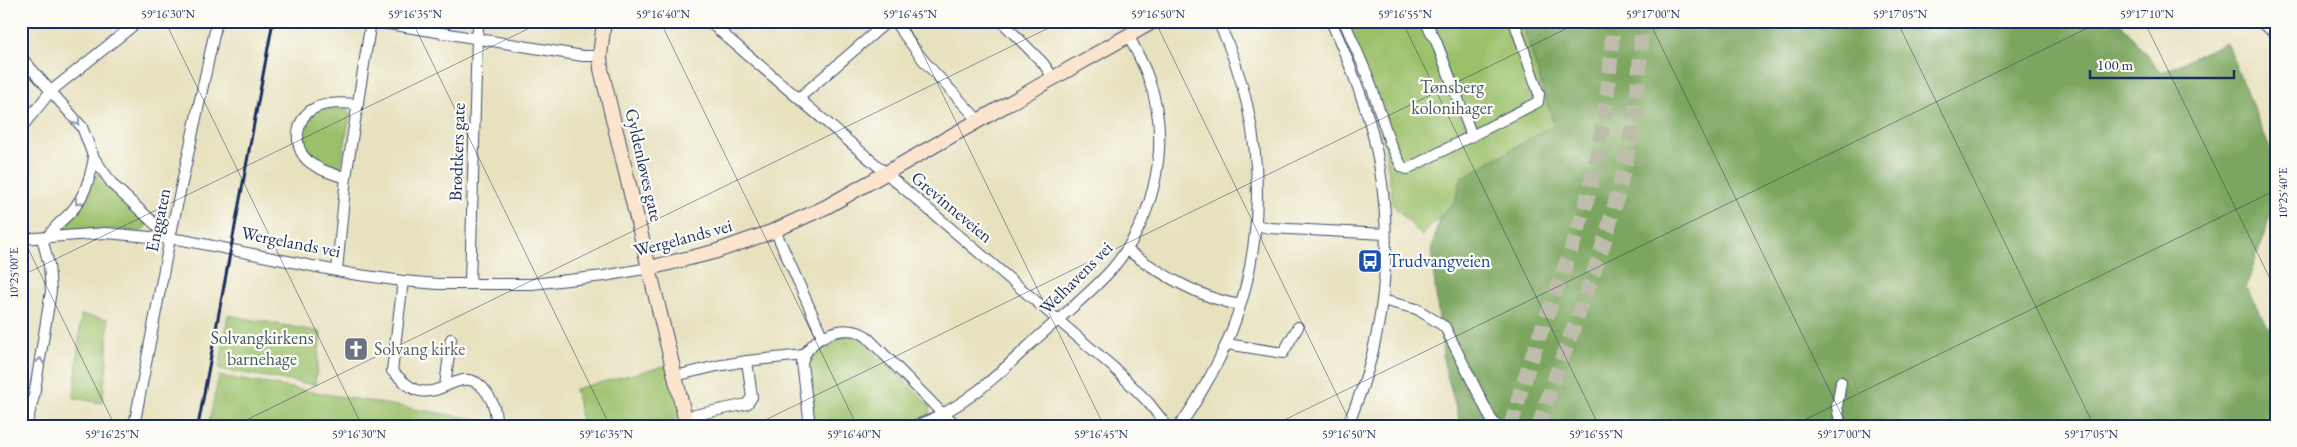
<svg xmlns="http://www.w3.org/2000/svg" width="2297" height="447" font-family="'EB Garamond',serif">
<rect width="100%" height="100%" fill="#fdfcf7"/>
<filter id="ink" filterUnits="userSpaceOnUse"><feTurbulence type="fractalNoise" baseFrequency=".02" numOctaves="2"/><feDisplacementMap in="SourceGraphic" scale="10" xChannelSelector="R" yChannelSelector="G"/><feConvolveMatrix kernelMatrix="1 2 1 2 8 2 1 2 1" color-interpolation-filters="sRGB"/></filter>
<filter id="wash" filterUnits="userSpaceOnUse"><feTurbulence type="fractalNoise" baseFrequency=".0096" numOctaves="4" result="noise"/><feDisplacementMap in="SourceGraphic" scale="20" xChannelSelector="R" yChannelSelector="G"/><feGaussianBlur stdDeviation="1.12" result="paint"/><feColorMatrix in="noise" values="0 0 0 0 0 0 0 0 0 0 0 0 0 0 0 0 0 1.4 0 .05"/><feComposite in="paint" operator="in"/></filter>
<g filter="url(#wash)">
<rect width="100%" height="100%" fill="#e7e1be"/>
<g fill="#9bc06b" stroke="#5b7864">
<polygon points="1341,21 1522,21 1554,125 1462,178 1455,201 1422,236 1393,205 1385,147 1375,105"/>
<polygon points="342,107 347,109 350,114 340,172 318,166 301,147 304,122 318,111"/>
<polygon points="97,174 100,174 145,221 145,228 140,232 113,229 66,229 66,222"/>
<polygon points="81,315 108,319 107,363 102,403 74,398"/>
<polygon points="228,315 321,332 315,385 219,369"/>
<path d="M844 334 859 336 930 406 929 416 902 426H815L807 364C809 344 828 341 844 334Z"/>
<polygon points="672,364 685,417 652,426 583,426 575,389"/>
<polygon points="219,376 492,422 491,426 208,426"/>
</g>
<polygon fill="#7ca65f" stroke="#4c6a5e" points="1522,21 2119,21 2161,73 2226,42 2276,163 2276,198 2246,288 2276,341 2276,426 1461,426 1444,364 1431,251 1439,219 1455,201 1462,178 1554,125"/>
</g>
<g filter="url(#ink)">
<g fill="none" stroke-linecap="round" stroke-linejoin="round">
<g stroke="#bebdab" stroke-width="15" stroke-dasharray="15 8" stroke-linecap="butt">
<path d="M1511 426C1529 355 1559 289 1581 220 1601 155 1610 89 1613 21"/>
<path d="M1539 426C1558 364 1584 304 1604 242 1626 171 1642 96 1641 21"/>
</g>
<defs>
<g id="minor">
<polyline points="370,21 583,56 600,56"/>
<polyline points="708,21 1114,368 1148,402 1167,426"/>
<polyline points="894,21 924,61 979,121"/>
<polyline points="1001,21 1043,63 1054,79"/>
<path d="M1331 21C1346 55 1360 89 1370 124 1397 222 1389 334 1347 426"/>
<polyline points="1344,21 1369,79 1390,143 1402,167 1407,169 1538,102 1539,94 1514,21"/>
<polyline points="1425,21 1436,41 1472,136"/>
<polyline points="2258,21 2276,33"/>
<polyline points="21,57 82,127 94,158 113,185 170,238"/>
<polyline points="799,98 888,21"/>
<polyline points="21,128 51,91 139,21"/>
<path d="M346 177C333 175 317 169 307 160 292 146 296 116 315 108 328 102 344 103 358 104"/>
<polyline points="1256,225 1270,228 1385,234"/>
<polyline points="775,230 823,338"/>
<path d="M47 238C53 227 63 220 71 212 85 196 90 178 94 158"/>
<polyline points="21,239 106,233 183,240 352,274 403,281 438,284 532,284 604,276 649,268"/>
<path d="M1127 250C1161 274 1199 298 1240 305"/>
<polyline points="337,270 346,177 371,21"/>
<path d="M403 281 392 371C400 378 409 389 420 391 446 396 465 362 487 393 494 403 497 413 496 426"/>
<polyline points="470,284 477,37 479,21"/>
<polyline points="1382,300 1417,309 1445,327 1491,419 1497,426"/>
<polyline points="1227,344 1283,353 1298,327"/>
<polyline points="747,361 804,355"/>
<polyline points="675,376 717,366 747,361 752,397 747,404 685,417"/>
<polyline points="1841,382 1837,407 1841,426"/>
<polyline points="445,386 451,339"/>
<polyline points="26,426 34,396 51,291 49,265 42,238"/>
<polyline points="134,426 170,238 217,21"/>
<path d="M810 426 802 363C807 338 844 321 866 336L944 415 959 426"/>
<path d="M915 426C964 409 1000 373 1037 338 1062 316 1090 294 1112 269 1156 217 1172 141 1148 77 1143 63 1135 49 1129 36"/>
<path d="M1179 426C1192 410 1201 392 1211 375 1271 265 1271 133 1218 21"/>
</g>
<g id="secondary">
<polyline points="604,21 600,56 601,69 687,426"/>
<polyline points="649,268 714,252 771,232 826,207 1154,21"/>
</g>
</defs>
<use href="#minor" stroke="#3a4a6c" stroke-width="12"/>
<use href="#secondary" stroke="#3a4a6c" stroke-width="16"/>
<use href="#minor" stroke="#fff" stroke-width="10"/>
<use href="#secondary" stroke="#fbe5cf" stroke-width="14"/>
<polyline stroke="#1b2f5e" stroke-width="3" points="198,426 273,21"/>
</g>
<defs><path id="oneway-chevron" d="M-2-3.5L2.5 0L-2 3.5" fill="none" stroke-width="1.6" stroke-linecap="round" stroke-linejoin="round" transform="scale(1.25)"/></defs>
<g stroke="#8d97ae">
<use href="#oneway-chevron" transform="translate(77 122) rotate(51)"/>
<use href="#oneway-chevron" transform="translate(78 202) rotate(126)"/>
<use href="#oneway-chevron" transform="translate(40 361) rotate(-81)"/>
</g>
</g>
<path fill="none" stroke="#1b2f5e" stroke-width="1" stroke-opacity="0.45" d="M165 21 362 426M412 21 610 426M660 21 857 426M907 21 1104 426M1155 21 1352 426M1402 21 1599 426M1649 21 1847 426M1897 21 2094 426M2144 21 2276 291M21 23 25 21M21 234 115 426M21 276 544 21M234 426 1063 21M753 426 1582 21M1272 426 2102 21M1792 426 2276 190"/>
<defs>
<symbol id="bus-square" viewBox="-11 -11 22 22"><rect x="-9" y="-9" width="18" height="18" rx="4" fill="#1a4fb4" stroke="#fdfcf7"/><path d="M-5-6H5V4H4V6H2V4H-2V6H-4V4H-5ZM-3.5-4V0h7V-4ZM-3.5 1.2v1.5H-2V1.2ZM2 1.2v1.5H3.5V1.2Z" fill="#fff"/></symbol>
<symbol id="church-square" viewBox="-11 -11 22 22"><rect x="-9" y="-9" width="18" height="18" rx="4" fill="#6b7280" stroke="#fdfcf7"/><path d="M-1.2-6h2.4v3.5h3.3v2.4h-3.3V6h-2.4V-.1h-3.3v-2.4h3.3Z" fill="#fff"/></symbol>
</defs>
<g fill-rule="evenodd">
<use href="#bus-square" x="1356" y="247" width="28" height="28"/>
<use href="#church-square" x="342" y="335" width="28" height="28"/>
</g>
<g text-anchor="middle" stroke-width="4.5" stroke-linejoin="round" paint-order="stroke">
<g font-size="18" fill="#415a62" stroke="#fdfcf7">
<text x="1452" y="93">Tønsberg<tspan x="1452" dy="21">kolonihager</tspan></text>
<text x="262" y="344">Solvangkirkens<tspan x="262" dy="21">barnehage</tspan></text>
</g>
<g font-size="18" fill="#1b2f5e" stroke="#fdfcf7">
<text transform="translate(457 152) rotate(-88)" y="6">Brødtkers gate</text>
<text transform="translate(644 165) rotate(77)" y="6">Gyldenløves gate</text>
<text transform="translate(952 207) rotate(40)" y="6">Grevinneveien</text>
<text transform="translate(158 220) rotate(-78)" y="6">Enggaten</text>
<text transform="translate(683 238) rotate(-15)" y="6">Wergelands vei</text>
<text transform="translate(291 242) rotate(11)" y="6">Wergelands vei</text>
<text transform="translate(1076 278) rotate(-45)" y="6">Welhavens vei</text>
</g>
<g font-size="18" fill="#164399" stroke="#fdfcf7" text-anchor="start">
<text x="1388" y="267">Trudvangveien</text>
</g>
<g font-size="18" fill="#5b616d" stroke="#fdfcf7" text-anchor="start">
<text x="374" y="355">Solvang kirke</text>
</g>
</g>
<rect width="2297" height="447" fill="none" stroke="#fdfcf7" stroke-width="55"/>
<path d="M2090 70v8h144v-8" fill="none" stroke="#1b2f5e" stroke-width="2.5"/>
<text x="2097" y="70" font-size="15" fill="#1b2f5e" stroke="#fdfcf7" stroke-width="4" paint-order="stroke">100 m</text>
<rect x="28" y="28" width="2242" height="392" fill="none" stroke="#1b2f5e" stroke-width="2"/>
<g font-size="12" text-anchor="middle" fill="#1b2f5e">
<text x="168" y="18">59°16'30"N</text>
<text x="415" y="18">59°16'35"N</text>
<text x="663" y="18">59°16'40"N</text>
<text x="910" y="18">59°16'45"N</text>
<text x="1158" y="18">59°16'50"N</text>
<text x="1405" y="18">59°16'55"N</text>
<text x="1653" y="18">59°17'00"N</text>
<text x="1900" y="18">59°17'05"N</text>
<text x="2147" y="18">59°17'10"N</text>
<text transform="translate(2283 193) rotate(-90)" y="4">10°25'40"E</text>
<text transform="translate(14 273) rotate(-90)" y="4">10°25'00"E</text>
<text x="112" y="438">59°16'25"N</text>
<text x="359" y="438">59°16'30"N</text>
<text x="606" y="438">59°16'35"N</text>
<text x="854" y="438">59°16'40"N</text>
<text x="1101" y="438">59°16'45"N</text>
<text x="1349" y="438">59°16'50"N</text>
<text x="1596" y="438">59°16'55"N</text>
<text x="1844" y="438">59°17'00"N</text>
<text x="2091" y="438">59°17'05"N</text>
</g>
</svg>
